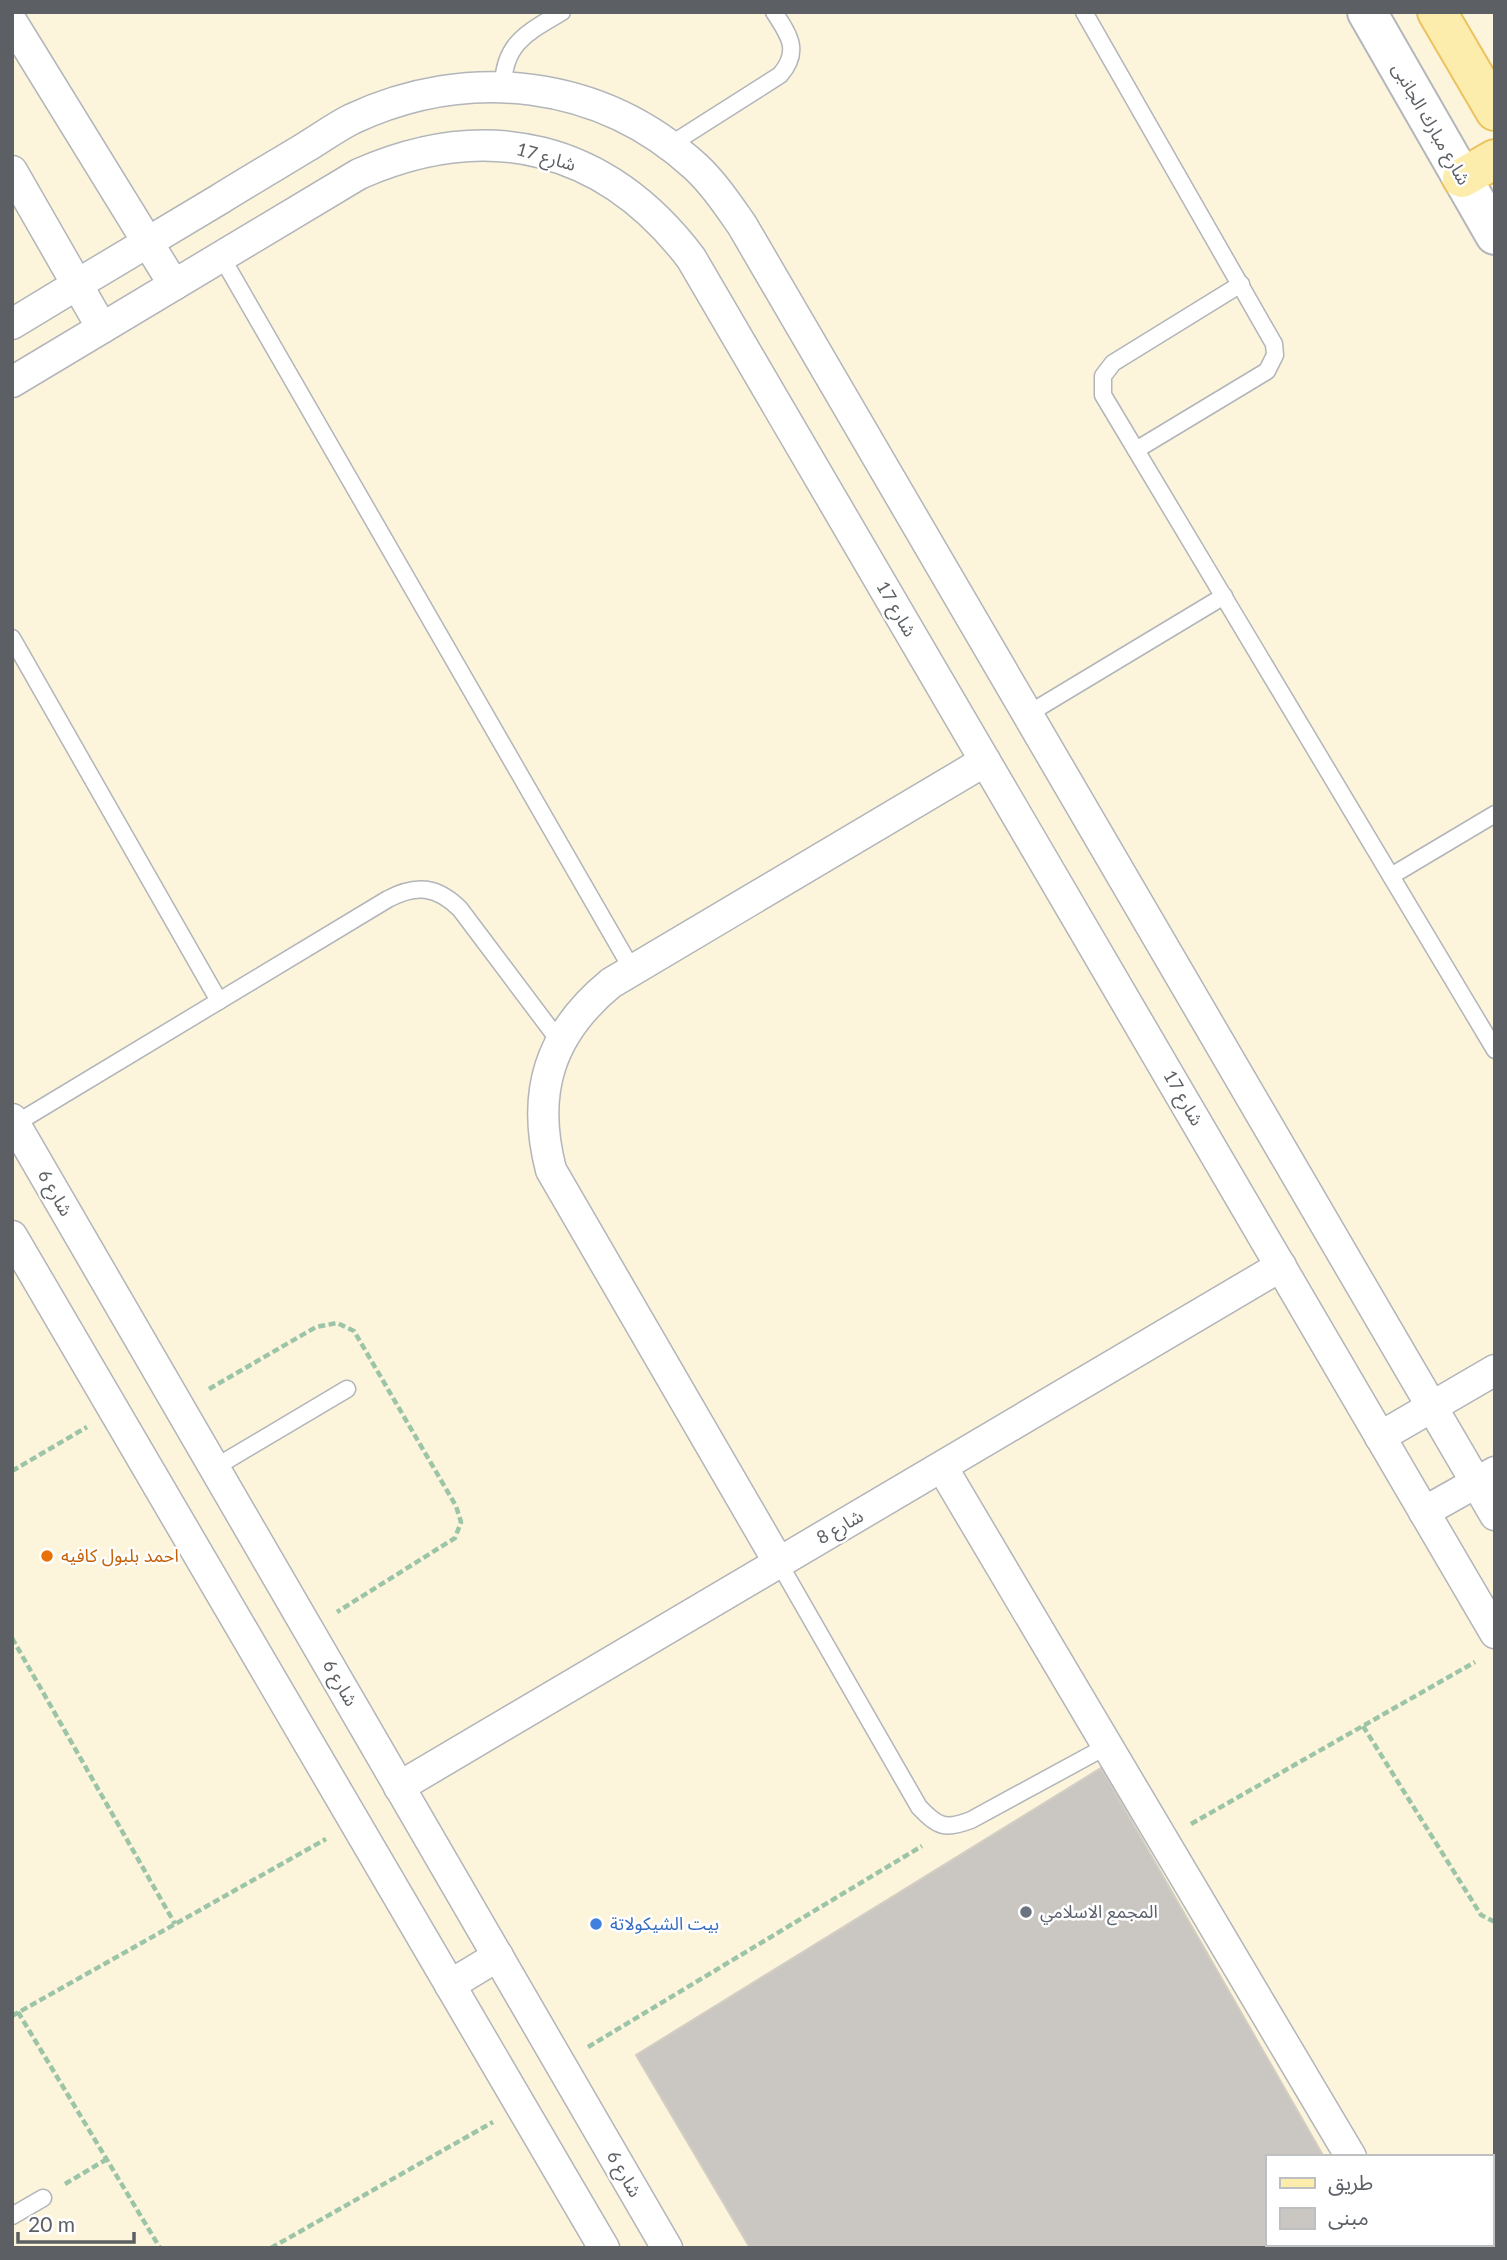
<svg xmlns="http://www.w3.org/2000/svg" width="1507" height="2260" font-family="Lato,'Noto Sans Arabic',sans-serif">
<rect width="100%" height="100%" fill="#eeece5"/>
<path fill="#fcf4db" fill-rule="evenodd" d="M12 12H1495V2248H12ZM1267 2157H1491V2244H1267Z"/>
<polygon fill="#cac7c2" stroke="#d3cec3" stroke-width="2" points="1101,1768 1324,2157 1267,2157 1267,2244 1374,2244 1376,2248 750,2248 636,2055"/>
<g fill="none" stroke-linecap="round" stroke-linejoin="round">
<defs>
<g id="service">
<polyline points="1084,12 1274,344 1275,355 1267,371 1136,450"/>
<path d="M503 86C504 42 529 32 562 12"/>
<path d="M670 145 780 75C801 51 789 35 774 12"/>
<polyline points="221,256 633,971"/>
<polyline points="1241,284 1113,363 1103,376 1103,395 1495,1050"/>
<polyline points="12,638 219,1001"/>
<polyline points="1028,714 1224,596"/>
<polyline points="1391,876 1495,814"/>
<path d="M15 1124 388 899C416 884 437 886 460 909L560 1042"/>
<polyline points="214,1468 347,1389"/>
<path d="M779 1563 919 1807C938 1827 945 1830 971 1820L1107 1746"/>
<polyline points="12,2216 43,2198"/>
</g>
<g id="minor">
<polyline points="12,22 174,285"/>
<polyline points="12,171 102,328"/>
<path d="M12 324C81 282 151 240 220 199 249 181 278 164 306 147 321 138 336 127 352 119 468 65 600 79 696 167 714 184 728 205 742 225L1495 1515"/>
<path d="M12 382 359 174C488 117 606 146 691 258L1495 1633"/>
<polyline points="12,1119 667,2248"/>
<polyline points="12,1236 604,2248"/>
<polyline points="1380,1437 1495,1370"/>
<polyline points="942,1467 1351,2157"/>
<polyline points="1424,1512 1495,1472"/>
<path d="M779 1563 551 1170C531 1093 549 1034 611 983L985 761"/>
<polyline points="399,1787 1281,1266"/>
<polyline points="450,1985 498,1956"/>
<polyline points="1402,2244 1405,2248"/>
</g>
<polyline id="secondary" points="1367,12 1495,235"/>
<g id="primary">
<polyline points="1437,12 1495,111"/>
<polyline points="1462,178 1495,159"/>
</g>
</defs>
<use href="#service" stroke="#b2b5b9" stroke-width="19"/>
<use href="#minor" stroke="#b2b5b9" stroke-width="33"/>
<use href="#secondary" stroke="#b3b7bb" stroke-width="42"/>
<use href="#primary" stroke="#ebc260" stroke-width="42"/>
<g stroke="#9cc5a7" stroke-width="4.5" stroke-dasharray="7 3.5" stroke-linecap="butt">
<polyline points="209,1389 316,1327 337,1323 354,1331 456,1506 461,1522 455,1538 337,1612"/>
<polyline points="12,1471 87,1427"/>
<polyline points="12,1638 175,1924"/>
<polyline points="1363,1726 1481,1915 1495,1922"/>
<polyline points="1191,1824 1475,1662"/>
<polyline points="18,2012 160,2248"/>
<polyline points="12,2016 326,1839"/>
<polyline points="588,2047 922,1846"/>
<polyline points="65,2184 107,2159"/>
<polyline points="271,2248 493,2122"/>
</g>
<use href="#service" stroke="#fff" stroke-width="16"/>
<use href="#minor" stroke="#fff" stroke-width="30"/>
<use href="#secondary" stroke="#fff" stroke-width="38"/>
<use href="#primary" stroke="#fcedac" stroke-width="38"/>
</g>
<circle fill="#e8710a" stroke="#fff" stroke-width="2.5" cx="47" cy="1556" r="7"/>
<circle fill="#6b7280" stroke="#fff" stroke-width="2.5" cx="1026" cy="1912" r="7"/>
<circle fill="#3f7fe0" stroke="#fff" stroke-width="2.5" cx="596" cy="1924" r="7"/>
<g text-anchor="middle" stroke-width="5" stroke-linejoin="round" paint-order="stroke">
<g font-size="18" fill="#5c6064" stroke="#fff">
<text transform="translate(1431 124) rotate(60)" y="6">شارع مبارك الجانبى</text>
<text transform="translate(546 157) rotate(16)" y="6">شارع 17</text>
<text transform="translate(896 609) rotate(60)" y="6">شارع 17</text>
<text transform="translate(1183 1098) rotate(60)" y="6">شارع 17</text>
<text transform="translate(55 1193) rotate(60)" y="6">شارع 6</text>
<text transform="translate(840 1527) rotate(-30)" y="6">شارع 8</text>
<text transform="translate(340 1683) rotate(60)" y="6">شارع 6</text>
<text transform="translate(624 2174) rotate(60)" y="6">شارع 6</text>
</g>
<g font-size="18" fill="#c56008" stroke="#fff" text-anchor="start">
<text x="61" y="1562">احمد بلبول كافيه</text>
</g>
<g font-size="18" fill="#5b616d" stroke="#fff" text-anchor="start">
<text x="1040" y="1918">المجمع الاسلامي</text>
</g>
<g font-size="18" fill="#366cbe" stroke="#fff" text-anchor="start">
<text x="610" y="1930">بيت الشيكولاتة</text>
</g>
</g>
<rect width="1507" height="2260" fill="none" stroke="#5c6064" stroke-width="28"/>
<rect x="1266" y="2155" width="228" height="91" fill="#ffffff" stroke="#bebfc1" stroke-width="2"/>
<rect x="1280" y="2178" width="35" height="10" fill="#fcedac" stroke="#bebfc1" stroke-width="2"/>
<text x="1328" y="2190" font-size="21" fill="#5c6064">طريق</text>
<rect x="1280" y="2208" width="35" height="21" fill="#cac7c2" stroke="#bebfc1" stroke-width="2"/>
<text x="1328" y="2225" font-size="21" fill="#5c6064">مبنى</text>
<path d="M18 2232v10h116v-10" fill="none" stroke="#5c6064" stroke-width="3.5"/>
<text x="28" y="2232" font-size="21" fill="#5c6064" stroke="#ffffff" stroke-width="5" paint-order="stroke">20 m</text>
</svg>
